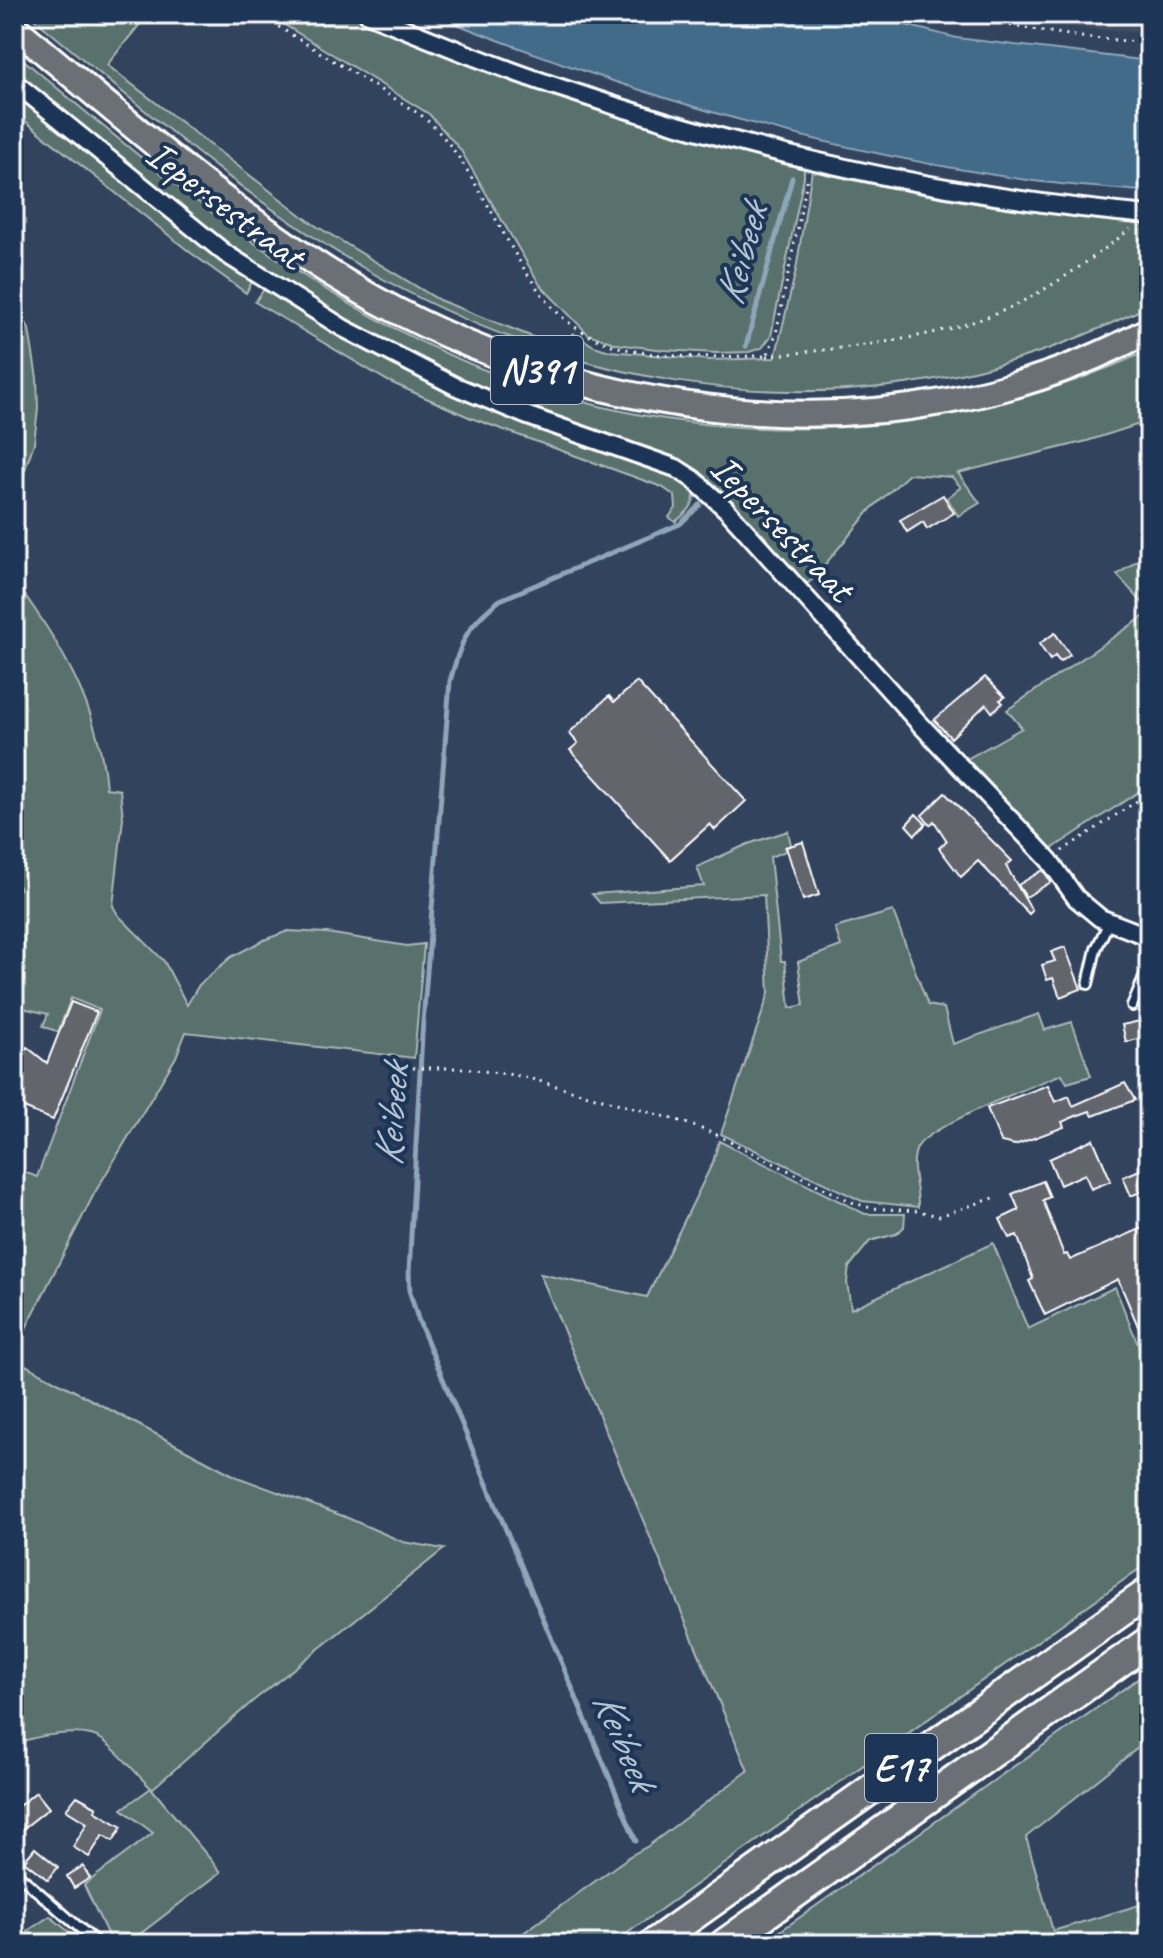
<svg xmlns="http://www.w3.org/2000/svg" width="1163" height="1958" font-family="Caveat,sans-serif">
<rect width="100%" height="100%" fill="#32435e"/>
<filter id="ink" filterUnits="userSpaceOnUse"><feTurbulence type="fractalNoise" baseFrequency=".0125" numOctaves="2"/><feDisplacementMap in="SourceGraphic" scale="16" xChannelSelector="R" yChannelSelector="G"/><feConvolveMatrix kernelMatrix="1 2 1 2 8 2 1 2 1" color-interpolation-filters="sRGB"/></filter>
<g filter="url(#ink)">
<polygon fill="#414d62" points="1004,14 1149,14 1149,33 1086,29"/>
<g fill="#59716d" stroke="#acb8b6" stroke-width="2">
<path d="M28 14H148L107 65 313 224 439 300 561 348 573 333 594 346 610 351 709 360 775 358 796 270 812 170 818 166 1149 218V306C1102 328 1055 349 1004 363 786 425 561 381 367 270 244 199 137 103 28 14Z"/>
<polygon points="267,14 357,14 452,53 804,164 804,177 771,336 762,348 749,352 716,353 664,350 617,344 588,334 540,285 460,149 429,114"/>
<path d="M14 52C90 115 165 180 246 237 327 294 417 346 511 380 719 454 950 443 1149 350V421L1087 441 958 473 980 503 958 516 947 498 961 487 952 477 909 474 871 509 813 579 808 583 801 581 705 476 649 449 511 403 442 375 336 319 211 234 14 76Z"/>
<polygon points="14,89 199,244 252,282 246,293 191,253 14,112"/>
<path d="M265 288 417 376 471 400 642 460 684 481 694 490C696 506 687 512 675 522L669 517 676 508 675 496 662 487 471 418 388 381 255 302Z"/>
<polygon points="14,297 29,329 37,378 38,408 34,443 14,502"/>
<polygon points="1149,552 1149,610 1117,575"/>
<path d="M14 580C60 642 100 709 106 788L120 790 123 818 113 906 118 915 164 961 187 1005 199 985 231 957 264 940 288 931 327 933 407 946 424 944 414 1058 186 1032 176 1057 94 1194 22 1336 14 1358V1168L37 1177 100 1010 71 998 58 1032 43 1026 48 1014 14 1006V895L20 888 14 881Z"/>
<polygon points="1149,613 1149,785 1047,852 965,760 1022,728 1007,710"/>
<path d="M788 831 791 845 785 847 786 851 770 857 781 961H785L790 1008 804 1005 798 962 841 946 835 928 893 911 928 1005 944 1008 953 1044 1039 1014 1045 1030 1072 1022 1091 1076 1067 1083 1062 1074C1035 1085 931 1125 918 1146 908 1163 919 1188 918 1207L862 1201 721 1134 769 993 764 895 600 903 592 894 704 886 697 867 748 844Z"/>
<polygon points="719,1141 865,1214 905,1214 904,1227 896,1234 870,1241 849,1267 847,1282 851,1309 993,1243 1028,1329 1115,1287 1149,1372 1149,1562 612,1944 508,1944 630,1856 648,1846 748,1771 540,1274 647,1297 713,1162"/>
<path d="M14 1359 237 1477 343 1516 403 1542 444 1549 253 1701 152 1789 221 1872 127 1944H112L84 1885 153 1833 122 1809 151 1788C135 1773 119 1751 101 1739 83 1727 32 1736 14 1745Z"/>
<polygon points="1149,1671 1149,1739 1026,1837 1053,1931 1149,1902 1149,1944 762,1944"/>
<polygon points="50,1916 83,1944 14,1944 14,1940"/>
</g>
<path fill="#426a89" stroke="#8ea6b8" stroke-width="2" d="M433 14H862L957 38 1149 61V192C1111 188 1072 186 1034 181 873 158 716 119 564 64 520 48 476 33 433 14Z"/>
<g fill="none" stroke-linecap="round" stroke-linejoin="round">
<g stroke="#8ea6b8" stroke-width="5">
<polyline points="746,346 792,178"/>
<path d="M636 1841 418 1319 410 1293 409 1272 422 1035 450 681C462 640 465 627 500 600L680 524 700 505"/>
</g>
</g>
<g fill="#63656d" stroke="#fff" stroke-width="2">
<polygon points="943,495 954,513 927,529 923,522 907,532 900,520"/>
<polygon points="1055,633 1070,655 1060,662 1055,656 1050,660 1039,644"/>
<polygon points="985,677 1005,697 1000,700 1003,703 992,712 986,704 951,738 934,720"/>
<polygon points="637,682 746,801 715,830 710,824 670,860 570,750 578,743 569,733 609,696 614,702"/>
<polygon points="945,793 1012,861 1006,866 1032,911 1029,914 978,861 961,877 939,848 947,841 934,821 930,825 922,815"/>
<polygon points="916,814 926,824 915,835 906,825"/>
<polygon points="803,842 819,895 803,900 786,847"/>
<polygon points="1043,870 1051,882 1026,897 1018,885"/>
<polygon points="1065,947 1081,989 1060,997 1053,978 1047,980 1042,965 1055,961 1051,952"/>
<polygon points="71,1002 97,1012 53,1120 14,1104 14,1067 27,1047 47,1063"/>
<polygon points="1149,1019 1149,1036 1126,1042 1122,1025"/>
<polygon points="1125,1083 1135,1100 1093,1116 1090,1111 1076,1116 1062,1122 1064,1127 1015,1145 1001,1142 987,1108 1048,1085 1055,1102 1069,1096 1073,1106"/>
<polygon points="1093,1139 1111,1181 1091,1189 1085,1174 1060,1185 1049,1159"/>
<polygon points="1149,1166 1149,1188 1131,1196 1123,1177"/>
<polygon points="1043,1181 1050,1197 1043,1200 1064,1255 1067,1254 1070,1260 1149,1225 1149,1352 1118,1279 1045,1315 1029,1281 1033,1279 1017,1235 1009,1238 1000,1219 1019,1210 1012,1194"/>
<polygon points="36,1792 49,1808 14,1836 14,1810"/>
<polygon points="77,1796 97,1807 95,1811 122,1827 113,1841 103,1835 89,1857 73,1847 87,1823 66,1810"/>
<polygon points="35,1848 58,1867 48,1880 24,1861"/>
<polygon points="83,1866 90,1878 74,1888 67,1876"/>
</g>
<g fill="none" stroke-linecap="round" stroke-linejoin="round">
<defs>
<g id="lane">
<polyline points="1088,984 1096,949 1109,922"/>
<polyline points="1132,1006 1149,966"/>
<polyline points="14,1871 98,1944"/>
</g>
<g id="street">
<path d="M368 14C434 41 499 68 567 90 755 154 951 197 1149 215"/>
<polyline points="14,82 226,254 343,328 455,386 528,416 676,468 693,479 726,509 919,723 1049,860 1076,898 1100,918 1149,937"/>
</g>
<path id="primary" d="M14 27C117 112 216 201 329 272 569 423 892 470 1149 330"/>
<g id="highway">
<polyline points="653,1944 1149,1592"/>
<polyline points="724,1944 1149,1641"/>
</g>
</defs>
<use href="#lane" stroke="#fff" stroke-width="14"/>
<use href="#street" stroke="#fff" stroke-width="22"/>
<use href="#primary" stroke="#fff" stroke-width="30"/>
<use href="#highway" stroke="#fff" stroke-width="34"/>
<g stroke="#fff" stroke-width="3" stroke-dasharray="2 6" stroke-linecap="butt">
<path d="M258 14 421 115C454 143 467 171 489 207 509 242 527 280 555 310 608 366 696 356 767 356L776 334 808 176"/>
<polyline points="939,14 1081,37 1149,43"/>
<path d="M767 356C842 348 919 342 990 316 1036 299 1092 260 1130 229"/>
<polyline points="1062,851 1149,793"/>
<polyline points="413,1068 461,1068 521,1076 680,1121 715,1134 854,1203 871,1208 918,1211 939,1216 994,1198"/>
</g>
<use href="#lane" stroke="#1d3557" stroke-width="8"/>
<use href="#street" stroke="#1d3557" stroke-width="16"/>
<use href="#primary" stroke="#6a7074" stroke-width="24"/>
<use href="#highway" stroke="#6a7074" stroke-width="28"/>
</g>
</g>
<g text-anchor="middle" stroke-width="8" stroke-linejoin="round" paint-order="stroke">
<g fill="#1d3557" stroke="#bbc2cd" stroke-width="2">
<rect x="491" y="336" width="92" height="68" rx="6"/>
<rect x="865" y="1734" width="72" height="68" rx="6"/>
</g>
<g font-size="38" font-weight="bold" fill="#fff">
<text x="537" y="383">N391</text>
<text x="901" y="1781">E17</text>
</g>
<g font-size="40" fill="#fff" stroke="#1d3557">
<text transform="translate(226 204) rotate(37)" y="14">Iepersestraat</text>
<text transform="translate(783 527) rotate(46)" y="14">Iepersestraat</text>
</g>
<g font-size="42" font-style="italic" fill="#b3c3d0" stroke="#1d3557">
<text transform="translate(740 254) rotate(-75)" y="15">Keibeek</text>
<text transform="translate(390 1115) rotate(-86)" y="15">Keibeek</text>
<text transform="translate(626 1740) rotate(67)" y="15">Keibeek</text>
</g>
</g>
<rect width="1163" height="1958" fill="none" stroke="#1d3557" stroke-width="48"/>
<rect x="24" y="24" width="1115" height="1910" fill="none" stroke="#fff" stroke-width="3" filter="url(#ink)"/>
</svg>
